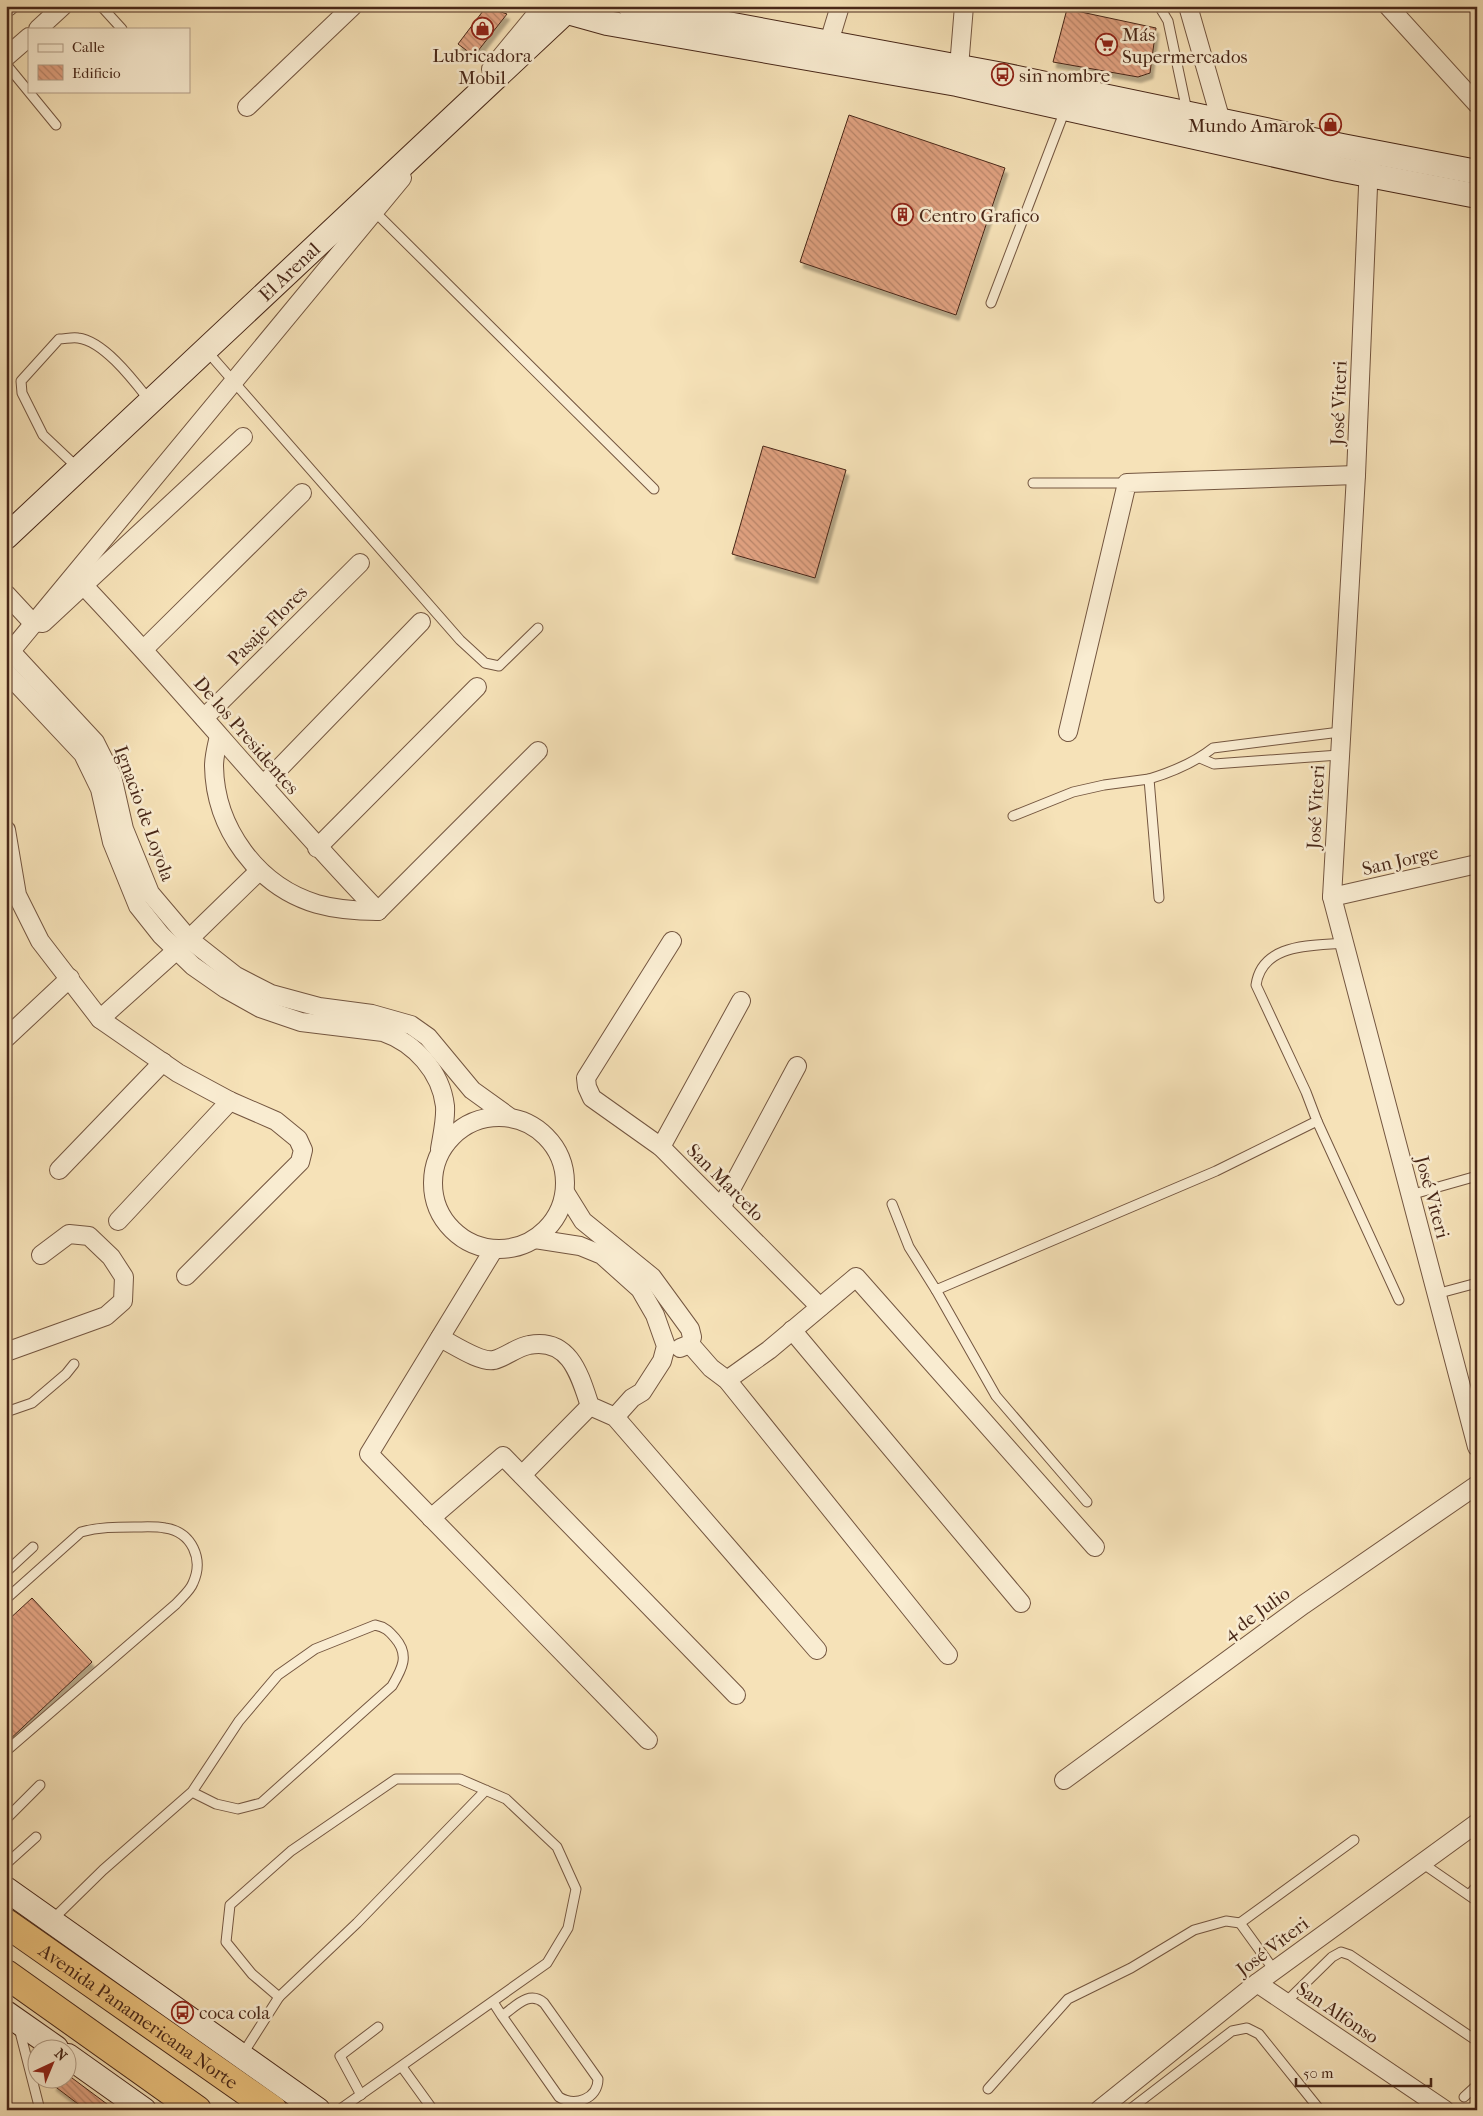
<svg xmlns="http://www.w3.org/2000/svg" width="1483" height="2116" font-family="'IM FELL French Canon',serif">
<defs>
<pattern id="building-back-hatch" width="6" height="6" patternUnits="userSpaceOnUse" patternTransform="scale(1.25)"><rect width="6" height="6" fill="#e1a281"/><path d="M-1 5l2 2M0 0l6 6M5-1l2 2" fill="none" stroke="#b88469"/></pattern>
<filter id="shadow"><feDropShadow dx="3" dy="5.5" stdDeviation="1" flood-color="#0004"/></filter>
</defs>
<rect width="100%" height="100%" fill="#f6e2b8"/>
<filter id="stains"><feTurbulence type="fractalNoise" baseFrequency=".004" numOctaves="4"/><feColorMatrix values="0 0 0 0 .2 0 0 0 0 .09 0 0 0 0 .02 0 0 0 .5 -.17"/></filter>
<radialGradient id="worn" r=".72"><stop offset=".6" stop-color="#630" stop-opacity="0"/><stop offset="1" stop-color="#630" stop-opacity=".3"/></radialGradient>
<g fill="url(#building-back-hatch)" stroke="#482718" filter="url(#shadow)">
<polygon points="486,7 507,14 474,56 458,44"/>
<polygon points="1067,9 1156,28 1150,73 1138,77 1053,62"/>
<polygon points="849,115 1005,168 956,315 800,262"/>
<polygon points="763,446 846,470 815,578 732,554"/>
<polygon points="32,1598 92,1662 6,1743 6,1622"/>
<polygon points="68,2075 115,2110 86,2110 53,2085 57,2078 68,2078"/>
</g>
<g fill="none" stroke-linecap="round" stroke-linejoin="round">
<defs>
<g id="lane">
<polyline points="101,6 122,29"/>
<polyline points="1159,6 1168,21 1187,111"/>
<polyline points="6,64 56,125"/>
<polyline points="373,210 654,489"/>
<polyline points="991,303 1065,110"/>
<polyline points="206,350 460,640 485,663 499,666 538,628"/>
<path d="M79 469 43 435 22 393 21 381 59 339C65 339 72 337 78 338 104 341 134 381 149 400"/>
<polyline points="1033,483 1127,483"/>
<polyline points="1200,758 1214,764 1339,755"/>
<polyline points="1013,816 1073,792 1104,785 1149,779"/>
<path d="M1159 898 1149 779C1172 772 1194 763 1213 748L1340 732"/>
<polyline points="1317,1121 1399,1300"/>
<polyline points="1410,1195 1477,1176"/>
<path d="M892 1204 909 1247 936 1290 1216 1171 1317 1121 1306 1092 1256 985C1262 943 1311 946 1344 943"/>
<polyline points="936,1290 996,1396 1087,1502"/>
<polyline points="1436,1294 1477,1283"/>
<polyline points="6,1412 32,1403 66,1374 74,1364"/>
<polyline points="6,1572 33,1547"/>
<path d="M6 1599 81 1532C99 1527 116 1527 134 1527 144 1527 155 1526 165 1528 192 1532 204 1559 193 1583 190 1591 181 1598 176 1604L6 1751"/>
<polyline points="6,1819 40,1785"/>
<polyline points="1422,1863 1477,1901"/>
<polyline points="6,1864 36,1837"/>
<polyline points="1469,1895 1477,1886"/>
<path d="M52 1920 103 1870 192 1792 239 1721 278 1675 315 1649 375 1625C385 1627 389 1631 395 1638 410 1655 402 1669 392 1686L261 1803 238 1809 216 1804 192 1792"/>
<polyline points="1274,1970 1240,1923 1354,1840"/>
<path d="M493 2002 502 2016 559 2097C575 2107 598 2099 598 2079L544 2003C529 1990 516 2006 502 2016"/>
<polyline points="1286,2002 1332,1957 1341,1952 1350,1955 1477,2041"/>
<polyline points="19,2028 40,2110"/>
<polyline points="242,2055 279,1997"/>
<polyline points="402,2067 433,2110"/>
<polyline points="988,2089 1068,1999 1131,1968 1194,1930 1226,1921 1240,1923"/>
<polyline points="361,2095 340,2056 378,2027"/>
<polyline points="1464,2097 1477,2085"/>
<polyline points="339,2110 547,1963 568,1928 576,1889 557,1847 506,1799 460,1779 396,1779 291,1851 230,1905 226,1942 252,1974 279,1997 357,1923 486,1790"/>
<polyline points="1129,2110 1232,2031 1247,2028 1259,2034 1320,2110"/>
</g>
<g id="street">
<polyline points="1188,6 1221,121"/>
<polyline points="1388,6 1477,104"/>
<polyline points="6,8 9,6"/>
<polyline points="38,29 63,6"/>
<polyline points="829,42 840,6"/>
<polyline points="6,57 29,37"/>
<polyline points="959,67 964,6"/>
<polyline points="491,69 543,6"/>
<polyline points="247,107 353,6"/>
<polyline points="1369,163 1356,475 1332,897 1477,1447"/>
<path d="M84 586C185 692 277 806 378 911"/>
<polyline points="6,594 32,622 43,623 243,437"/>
<polyline points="6,646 95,742 112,776 124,829 150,893 189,939 236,976 271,994 319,1007 372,1014 411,1025 428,1037 472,1090 508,1116"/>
<polyline points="144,649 302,493"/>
<polyline points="6,657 402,178"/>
<path d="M6 672 83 754 100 789 112 842 138 906 161 935 193 966 226 989 260 1008 301 1022 383 1032C415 1043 441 1072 445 1106 446 1120 442 1136 440 1149"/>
<polyline points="204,718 360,563"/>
<polyline points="1068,732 1127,483 1356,475"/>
<path d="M219 736C217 745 214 756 214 766 215 828 257 886 317 904 338 910 357 911 378 911"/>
<polyline points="263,785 421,622"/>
<polyline points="6,830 17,895 40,941 100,1019 178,1073 230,1101 276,1121 298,1139 303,1150 300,1162 186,1276"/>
<polyline points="317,848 477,687"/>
<polyline points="1332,897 1477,864"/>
<polyline points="378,911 538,751"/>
<polyline points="672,941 586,1078 587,1087 592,1098 661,1147 820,1307"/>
<polyline points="100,1019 189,939 259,871"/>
<polyline points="6,1038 70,978"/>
<circle cx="499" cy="1183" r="66"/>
<polyline points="661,1147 741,1001"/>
<polyline points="59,1170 163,1062"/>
<polyline points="565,1192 583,1221 652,1277 690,1329 692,1337 690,1344 680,1348"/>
<polyline points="722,1206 797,1066"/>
<polyline points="118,1221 230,1101"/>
<polyline points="535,1239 580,1246 602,1255 640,1289 655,1315 666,1346 662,1361 642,1392 632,1398 615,1417"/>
<polyline points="494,1249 369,1454 648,1740"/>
<polyline points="792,1330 1021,1603"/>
<path d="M440 1338C453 1344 480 1363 494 1360 506 1357 517 1347 529 1345 570 1337 580 1376 590 1406L615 1417 817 1650"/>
<polyline points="690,1344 711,1368 727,1380 948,1655"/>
<polyline points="6,1352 106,1316 123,1301 124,1277 111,1257 89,1236 69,1234 41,1255"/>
<polyline points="727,1380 769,1350 856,1277 1095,1547"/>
<polyline points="522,1475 590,1406"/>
<polyline points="431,1518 503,1456 736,1695"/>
<polyline points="1064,1780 1303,1605 1477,1485"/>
<polyline points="1257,1983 1445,2110"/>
<polyline points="1099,2110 1257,1983 1477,1823"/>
</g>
<g id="secondary">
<polyline points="546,6 607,23 957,84 1338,169 1477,196"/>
<polyline points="630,6 1003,75 1342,146 1477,172"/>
<path id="s1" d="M6 537 572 6"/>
<polyline points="6,1889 318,2110"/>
<polyline points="6,2013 56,2048"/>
<polyline points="68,2056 144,2110"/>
</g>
<g id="highway">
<path id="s2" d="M6 1923 273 2110"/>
<polyline points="6,1974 197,2110"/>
</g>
</defs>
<use href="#lane" stroke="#745640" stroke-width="11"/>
<use href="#street" stroke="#745640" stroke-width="20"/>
<use href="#secondary" stroke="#482718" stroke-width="26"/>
<use href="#highway" stroke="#482718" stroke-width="30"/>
<use href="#lane" stroke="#f9ecd1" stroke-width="9"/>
<use href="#street" stroke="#f9ecd1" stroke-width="18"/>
<use href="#secondary" stroke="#f9ecd1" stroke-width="24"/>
<use href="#highway" stroke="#ebc17c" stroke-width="28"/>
</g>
<defs>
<symbol id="shop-ring" viewBox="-11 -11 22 22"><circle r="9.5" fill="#f9ecd1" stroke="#8f2418" stroke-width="1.5"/><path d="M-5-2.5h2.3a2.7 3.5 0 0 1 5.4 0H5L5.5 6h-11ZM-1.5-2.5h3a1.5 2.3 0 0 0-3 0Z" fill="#8f2418"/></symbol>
<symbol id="supermarket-ring" viewBox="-11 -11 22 22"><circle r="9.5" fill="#f9ecd1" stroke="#8f2418" stroke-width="1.5"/><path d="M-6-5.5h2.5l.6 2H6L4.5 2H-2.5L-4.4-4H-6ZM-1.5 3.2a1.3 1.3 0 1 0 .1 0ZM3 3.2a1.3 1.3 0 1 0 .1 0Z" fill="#8f2418"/></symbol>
<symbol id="bus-ring" viewBox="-11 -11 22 22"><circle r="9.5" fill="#f9ecd1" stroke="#8f2418" stroke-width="1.5"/><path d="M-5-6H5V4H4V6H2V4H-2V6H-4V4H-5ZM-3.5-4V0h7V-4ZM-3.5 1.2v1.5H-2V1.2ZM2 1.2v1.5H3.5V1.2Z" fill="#8f2418"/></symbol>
<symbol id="building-ring" viewBox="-11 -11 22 22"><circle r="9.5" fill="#f9ecd1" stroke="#8f2418" stroke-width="1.5"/><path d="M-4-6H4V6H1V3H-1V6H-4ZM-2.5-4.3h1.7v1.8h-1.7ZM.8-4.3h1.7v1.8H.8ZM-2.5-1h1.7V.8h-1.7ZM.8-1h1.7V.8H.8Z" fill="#8f2418"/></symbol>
</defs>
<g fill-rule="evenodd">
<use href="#shop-ring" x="470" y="16" width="25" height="25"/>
<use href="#supermarket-ring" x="1094" y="32" width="25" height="25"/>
<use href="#bus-ring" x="990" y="62" width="25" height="25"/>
<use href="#shop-ring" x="1318" y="112" width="25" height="25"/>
<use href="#building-ring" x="890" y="202" width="25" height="25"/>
<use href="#bus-ring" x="170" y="2000" width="25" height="25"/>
</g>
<g text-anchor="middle" stroke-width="5" stroke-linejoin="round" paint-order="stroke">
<g font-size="19" fill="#482718" stroke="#f9ecd1" text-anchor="start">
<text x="1122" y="41">Más<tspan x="1122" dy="22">Supermercados</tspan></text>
<text x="482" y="62" text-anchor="middle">Lubricadora<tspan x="482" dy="22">Mobil</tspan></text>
<text x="1019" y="82">sin nombre</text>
<text x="1315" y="132" text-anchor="end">Mundo Amarok</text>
<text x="919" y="222">Centro Grafico</text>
<text x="199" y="2019">coca cola</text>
</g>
<g font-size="19" fill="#482718" stroke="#f9ecd1">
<text dy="7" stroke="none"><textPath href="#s1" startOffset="388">El Arenal</textPath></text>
<text transform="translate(1338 403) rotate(-88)" y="7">José Viteri</text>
<text transform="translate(267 625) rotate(-45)" y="7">Pasaje Flores</text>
<text transform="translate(247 735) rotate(49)" y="7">De los Presidentes</text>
<text transform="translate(1315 807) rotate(-87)" y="7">José Viteri</text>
<text transform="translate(145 813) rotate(70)" y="7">Ignacio de Loyola</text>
<text transform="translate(1400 860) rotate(-13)" y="7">San Jorge</text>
<text transform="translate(726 1182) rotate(45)" y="7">San Marcelo</text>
<text transform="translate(1433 1197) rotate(75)" y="7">José Viteri</text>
<text transform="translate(1256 1613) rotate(-36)" y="7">4 de Julio</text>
<text transform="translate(1272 1946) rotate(-37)" y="7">José Viteri</text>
<text transform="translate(1338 2012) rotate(34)" y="7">San Alfonso</text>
<text dy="7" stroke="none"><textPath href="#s2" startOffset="162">Avenida Panamericana Norte</textPath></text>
</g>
</g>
<rect width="1483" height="2116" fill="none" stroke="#f6e2b8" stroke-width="25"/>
<rect x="8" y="8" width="1468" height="2101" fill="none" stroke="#482718" stroke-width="2.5"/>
<rect x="12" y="12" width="1458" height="2091" fill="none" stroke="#482718"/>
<rect x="28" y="28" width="162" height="65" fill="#f9ecd1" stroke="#b29d87"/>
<rect x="38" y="44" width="25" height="8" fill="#f9ecd1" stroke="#b29d87"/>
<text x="72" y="52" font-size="15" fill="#482718">Calle</text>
<rect x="38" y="65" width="25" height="15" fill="url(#building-back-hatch)" stroke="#b29d87"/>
<text x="72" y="78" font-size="15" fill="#482718">Edificio</text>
<g transform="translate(52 2064) rotate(44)"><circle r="24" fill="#f9ecd1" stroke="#b29d87"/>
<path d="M0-4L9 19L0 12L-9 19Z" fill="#8f2418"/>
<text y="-8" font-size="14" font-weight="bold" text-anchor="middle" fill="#482718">N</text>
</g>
<path d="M1296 2078v8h135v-8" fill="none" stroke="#482718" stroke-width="2.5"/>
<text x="1303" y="2078" font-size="15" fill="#482718" stroke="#f9ecd1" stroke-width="4" paint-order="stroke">50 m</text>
<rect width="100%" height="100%" filter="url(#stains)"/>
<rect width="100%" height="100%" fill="url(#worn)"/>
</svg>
